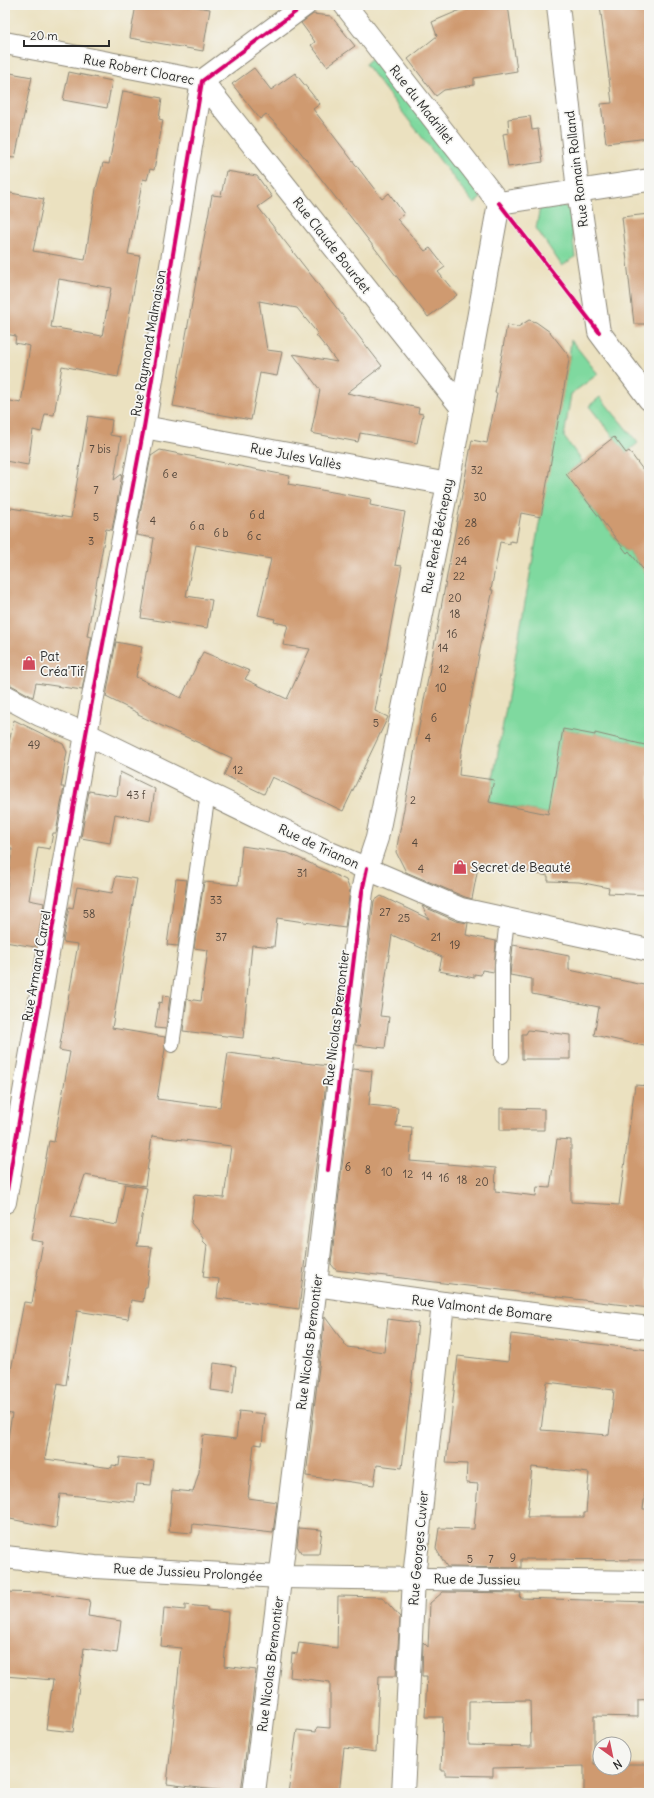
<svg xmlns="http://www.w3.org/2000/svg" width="654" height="1798" font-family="Delius,sans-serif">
<rect width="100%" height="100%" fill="#f6f6f2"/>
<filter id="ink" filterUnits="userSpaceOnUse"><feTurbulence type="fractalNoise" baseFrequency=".025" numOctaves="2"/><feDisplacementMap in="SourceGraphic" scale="8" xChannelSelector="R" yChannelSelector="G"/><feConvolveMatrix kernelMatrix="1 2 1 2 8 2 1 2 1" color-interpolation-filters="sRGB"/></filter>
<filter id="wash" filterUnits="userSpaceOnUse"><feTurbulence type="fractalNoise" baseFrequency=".012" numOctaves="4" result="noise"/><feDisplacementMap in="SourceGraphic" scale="16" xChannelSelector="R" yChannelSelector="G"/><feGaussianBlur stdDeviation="0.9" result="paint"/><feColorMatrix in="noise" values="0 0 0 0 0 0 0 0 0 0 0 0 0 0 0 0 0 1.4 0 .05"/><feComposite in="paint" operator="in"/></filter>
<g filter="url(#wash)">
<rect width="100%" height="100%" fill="#ebe1c0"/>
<g fill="#7fd99f" stroke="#558265">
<polygon points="374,56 482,197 474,204 365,64"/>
<polygon points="559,204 566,207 570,213 575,257 562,266 536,228 540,207"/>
<polygon points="571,340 598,374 571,394 564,437 582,461 569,472 580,487 578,490 626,552 629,551 649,577 649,746 630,747 631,741 595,733 594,740 579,732 563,729 554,780 578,785 574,819 489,802 569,358"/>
<polygon points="600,397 638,443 626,453 589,406"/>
</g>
<g id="blocks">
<g fill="#cf9a6f" fill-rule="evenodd">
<polygon points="136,5 184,5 210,9 203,51 130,38"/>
<polygon points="472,5 508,5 517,71 474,78 474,85 444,90 436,96 408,59 437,36 432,22"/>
<polygon points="600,5 649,5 649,138 606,143 601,104 612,103"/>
<polygon points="313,14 331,16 355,46 327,66 311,45 315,42 301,23"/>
<polygon points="254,68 271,90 295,73 320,104 313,109 382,199 389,193 404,214 397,219 425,251 430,248 445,267 438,272 457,295 428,317 291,140 266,114 260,119 232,84"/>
<polygon points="5,72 32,77 15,158 5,157"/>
<polygon points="69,72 112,81 107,108 63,100"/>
<path d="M123 91 162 98 159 119 163 120 154 170 150 169 147 180 143 179 128 254 140 256 118 377 62 366 54 415 45 414 41 432 33 430 28 465 5 461V400L21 403 30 346 15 343 16 336 5 334V192L44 199 33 251 85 260 96 189 103 163 109 164ZM59 279 111 288 102 336 51 327Z"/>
<polygon points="530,116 532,130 538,129 543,162 508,167 503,134 509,133 508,119"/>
<polygon points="226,171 257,176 272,197 258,207 382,366 347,393 419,408 418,413 423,414 417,443 360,433 358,442 311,433 320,390 293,354 337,362 316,335 318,334 297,308 259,301 267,350 282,352 277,376 260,373 251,420 173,406 212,195 221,196"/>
<polygon points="649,214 649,324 634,324 622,217"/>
<polygon points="529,320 536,322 550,332 569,356 569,360 541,517 521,513 516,542 510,541 510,544 500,542 491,590 493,590 481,644 461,753 459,775 494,780 489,802 548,814 563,729 595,735 595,733 649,746 649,895 608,893 609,888 579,882 548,881 548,876 479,862 472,899 465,897 406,872 396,852 472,440 487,443 497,393 495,393 507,325 518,327"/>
<polygon points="88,416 112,420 110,435 121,437 114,480 122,474 112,530 106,529 87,636 92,637 82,690 36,683 33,697 11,685 5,684 5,507 71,518"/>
<polygon points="614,437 626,453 629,451 649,478 649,577 629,551 627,553 566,474"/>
<polygon points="160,450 290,476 288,484 371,499 370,505 405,512 395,565 402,566 375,711 388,717 343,811 272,777 264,794 224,775 232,758 138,715 138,713 106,697 116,642 142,647 136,677 181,698 203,652 250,671 245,679 287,699 310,649 283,645 288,625 274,622 275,619 258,615 271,559 237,553 196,545 186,596 212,600 207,628 141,618 154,538 136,535 151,456"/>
<polygon points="14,720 63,744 67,752 61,787 64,787 56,833 53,833 50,849 38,847 29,900 44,903 38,939 35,947 5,942 5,900 12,849 5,846 5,761"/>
<polygon points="120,772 155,789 150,821 115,814 110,843 81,838 89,791 117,796"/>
<polygon points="242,846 288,853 346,880 350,890 345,928 277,918 274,947 252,945 243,1038 183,1031 187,999 201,1001 208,950 194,948 204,882 238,885"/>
<polygon points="116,876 137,879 112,1028 165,1037 165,1049 157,1099 220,1107 228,1053 328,1066 299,1309 217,1298 219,1279 203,1277 207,1245 203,1241 203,1237 191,1223 194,1195 224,1198 231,1146 152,1136 145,1186 85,1175 71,1217 117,1225 125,1184 147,1188 137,1246 152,1247 147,1287 145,1287 143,1302 131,1300 128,1319 77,1311 66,1385 58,1383 45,1459 112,1468 112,1465 119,1466 120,1457 154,1461 151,1485 137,1484 135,1502 60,1494 56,1528 5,1518 5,1455 12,1414 5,1413 5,1402 24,1302 32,1303 43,1242 31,1240 49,1141 54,1142 70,1052 59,1050 78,944 63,942 69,907 73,908 77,887 112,893"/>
<polygon points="176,879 187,880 178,946 167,945"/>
<polygon points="381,896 429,919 422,906 456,921 468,923 466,935 496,941 494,972 482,970 481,975 474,974 474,978 439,971 442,957 392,935 380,1016 389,1017 385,1048 356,1045 374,901"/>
<polygon points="513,945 569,956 569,970 649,986 649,1047 594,1035 599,1007 532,994 532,979 510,975"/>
<polygon points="163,995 170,996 166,1029 155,1028 159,1002 162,1003"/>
<polygon points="528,1030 570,1035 570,1059 522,1059 522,1034 526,1034"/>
<polygon points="353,1069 372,1071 369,1105 398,1108 396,1126 412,1127 410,1161 496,1168 495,1191 536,1196 537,1187 550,1188 557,1139 571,1140 571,1202 619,1205 635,1085 649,1086 649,1308 336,1270 331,1264"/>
<polygon points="500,1108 544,1109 544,1130 500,1130"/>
<polygon points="325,1317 347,1347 384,1352 388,1319 418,1323 402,1468 377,1465 374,1485 306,1476"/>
<path d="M511 1334 649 1350V1462L643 1509H648L646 1525 649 1526V1560L521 1559V1568L447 1567 436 1549 439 1528 474 1529 478 1484 466 1483 467 1464 446 1463 458 1356 508 1362ZM547 1382 614 1390 609 1435 541 1430ZM532 1467 589 1473 586 1513H584V1517H527Z"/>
<polygon points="214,1363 236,1366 233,1393 211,1390"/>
<polygon points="239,1411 265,1414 262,1445 254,1444 248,1498 277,1502 273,1533 193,1524 192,1533 169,1531 172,1490 193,1492 199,1472 203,1435 236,1439"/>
<polygon points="299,1528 322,1530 319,1554 302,1554 297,1546"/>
<polygon points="5,1592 43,1593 90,1600 88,1616 121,1621 117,1653 84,1648 73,1732 46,1729 53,1680 5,1676"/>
<path d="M443 1592 521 1593 520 1598 649 1602V1699L638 1700V1717L594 1716V1764H600V1768H624V1764H649V1793H584V1766L493 1768V1776L445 1775V1770H441L443 1717H425L427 1676H422L423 1642 428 1647 430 1603ZM530 1700 531 1747 469 1745V1701Z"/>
<polygon points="338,1596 382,1597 400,1617 396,1676 379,1676 376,1752 344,1748 339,1793 288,1793 297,1730 316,1732 317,1727 330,1728 330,1682 290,1677 292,1653 297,1654 299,1643 337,1648"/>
<polygon points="185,1605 207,1607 207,1610 228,1612 224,1666 256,1670 241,1793 167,1784 181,1648 161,1646 164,1608 185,1610"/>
</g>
</g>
</g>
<g filter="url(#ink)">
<use href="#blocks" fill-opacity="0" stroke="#8b8676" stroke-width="1"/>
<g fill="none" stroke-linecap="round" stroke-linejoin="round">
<defs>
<g id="service">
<polyline points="172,1045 208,793"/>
<polyline points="502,1056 502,965 507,919"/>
</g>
<g id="minor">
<polyline points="345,5 499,203"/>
<polyline points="558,5 578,191 599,332 649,399"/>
<polyline points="5,43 202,81"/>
<polyline points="202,81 462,408"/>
<polyline points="499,203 649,180"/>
<polyline points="144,427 448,484"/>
<polyline points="5,1202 86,734 144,427 202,81 305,5"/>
<polyline points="316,1285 443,1303 649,1328"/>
<polyline points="5,1557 95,1567 280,1577 649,1582"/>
<polyline points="254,1793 316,1285 339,1079 362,892 367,868 377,838 448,484 499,203"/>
<polyline points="403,1793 414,1578 443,1303"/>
</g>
<polyline id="tertiary" points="5,696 40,715 86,734 330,853 461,909 649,950"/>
</defs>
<use href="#service" stroke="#8b8676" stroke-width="16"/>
<use href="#minor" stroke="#8b8676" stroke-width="24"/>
<use href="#tertiary" stroke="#8b8676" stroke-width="24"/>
<use href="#service" stroke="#fff" stroke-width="14"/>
<use href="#minor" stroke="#fff" stroke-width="22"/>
<use href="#tertiary" stroke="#fff" stroke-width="22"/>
<defs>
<g id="cycleway">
<polyline points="499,203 599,332"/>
<polyline points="328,1170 362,892 367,868"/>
<polyline points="5,1202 86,734 144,427 202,81 305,5"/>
</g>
</defs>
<use href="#cycleway" stroke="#f6f6f2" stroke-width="6"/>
<use href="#cycleway" stroke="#d6006c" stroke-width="4"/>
</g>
</g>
<defs>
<symbol id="shop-bare" viewBox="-9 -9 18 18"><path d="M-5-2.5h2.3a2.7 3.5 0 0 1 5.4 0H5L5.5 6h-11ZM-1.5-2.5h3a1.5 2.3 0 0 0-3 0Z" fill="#d1495b" stroke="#f6f6f2" stroke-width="2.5" paint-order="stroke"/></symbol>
</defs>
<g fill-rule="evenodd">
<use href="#shop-bare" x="19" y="653" width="20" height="20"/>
<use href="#shop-bare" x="450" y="857" width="20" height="20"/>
</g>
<g text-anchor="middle" stroke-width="3.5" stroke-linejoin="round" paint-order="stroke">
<g font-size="11" fill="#54473c">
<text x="100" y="453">7 bis</text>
<text x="477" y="474">32</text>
<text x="170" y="478">6 e</text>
<text x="96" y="494">7</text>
<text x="480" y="501">30</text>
<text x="257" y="519">6 d</text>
<text x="96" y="521">5</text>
<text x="153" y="525">4</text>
<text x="471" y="527">28</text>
<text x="197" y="530">6 a</text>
<text x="221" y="537">6 b</text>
<text x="254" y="540">6 c</text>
<text x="91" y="545">3</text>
<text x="464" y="545">26</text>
<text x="461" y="565">24</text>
<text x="459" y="580">22</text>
<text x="455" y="602">20</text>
<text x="455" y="618">18</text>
<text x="452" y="638">16</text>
<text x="443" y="652">14</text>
<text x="444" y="673">12</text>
<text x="441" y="692">10</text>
<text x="434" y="722">6</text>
<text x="376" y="727">5</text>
<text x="428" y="742">4</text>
<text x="34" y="749">49</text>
<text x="238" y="774">12</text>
<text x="136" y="799">43 f</text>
<text x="413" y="804">2</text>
<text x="415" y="847">4</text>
<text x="421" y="873">4</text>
<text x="302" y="877">31</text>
<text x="216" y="904">33</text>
<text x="385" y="916">27</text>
<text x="89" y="918">58</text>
<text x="404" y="922">25</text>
<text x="221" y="941">37</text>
<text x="436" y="941">21</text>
<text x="455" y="949">19</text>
<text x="348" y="1171">6</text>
<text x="368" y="1174">8</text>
<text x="387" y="1176">10</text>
<text x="408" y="1178">12</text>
<text x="427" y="1180">14</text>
<text x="444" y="1182">16</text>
<text x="462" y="1184">18</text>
<text x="482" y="1186">20</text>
<text x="513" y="1562">9</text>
<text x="470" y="1563">5</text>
<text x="491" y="1563">7</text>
</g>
<g font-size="13" fill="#2b2b2b" stroke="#f6f6f2">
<text transform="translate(139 69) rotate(11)" y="5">Rue Robert Cloarec</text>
<text transform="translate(422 104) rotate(52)" y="5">Rue du Madrillet</text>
<text transform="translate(576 169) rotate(-97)" y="5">Rue Romain Rolland</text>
<text transform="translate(332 245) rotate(52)" y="5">Rue Claude Bourdet</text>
<text transform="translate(148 343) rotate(-80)" y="5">Rue Raymond Malmaison</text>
<text transform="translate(296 456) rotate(11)" y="5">Rue Jules Vallès</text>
<text transform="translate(437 536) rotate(-79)" y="5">Rue René Béchepay</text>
<text transform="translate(319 846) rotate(25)" y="5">Rue de Trianon</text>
<text transform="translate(36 966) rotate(-80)" y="5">Rue Armand Carrel</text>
<text transform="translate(336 1018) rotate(-83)" y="5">Rue Nicolas Bremontier</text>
<text transform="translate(482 1308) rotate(7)" y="5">Rue Valmont de Bomare</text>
<text transform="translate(309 1342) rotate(-83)" y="5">Rue Nicolas Bremontier</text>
<text transform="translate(418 1548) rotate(-85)" y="5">Rue Georges Cuvier</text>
<text transform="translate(188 1572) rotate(3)" y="5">Rue de Jussieu Prolongée</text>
<text transform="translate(477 1579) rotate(1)" y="5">Rue de Jussieu</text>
<text transform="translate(270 1664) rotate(-83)" y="5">Rue Nicolas Bremontier</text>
</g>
<g font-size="13" fill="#2b2b2b" stroke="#f6f6f2" text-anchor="start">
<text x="40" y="661">Pat<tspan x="40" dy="15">Créa'Tif</tspan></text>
<text x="471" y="872">Secret de Beauté</text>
</g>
</g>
<rect width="654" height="1798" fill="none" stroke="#f6f6f2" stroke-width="20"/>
<g transform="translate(612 1756) rotate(147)"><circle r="19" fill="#f6f6f2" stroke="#a5a5a2"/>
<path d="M0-3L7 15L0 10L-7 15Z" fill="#d1495b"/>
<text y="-6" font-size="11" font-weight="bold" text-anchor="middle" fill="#2b2b2b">N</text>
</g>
<path d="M24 40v6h85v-6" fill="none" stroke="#2b2b2b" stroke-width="2"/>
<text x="30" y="40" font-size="12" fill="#2b2b2b" stroke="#f6f6f2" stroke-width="3" paint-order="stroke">20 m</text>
</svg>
